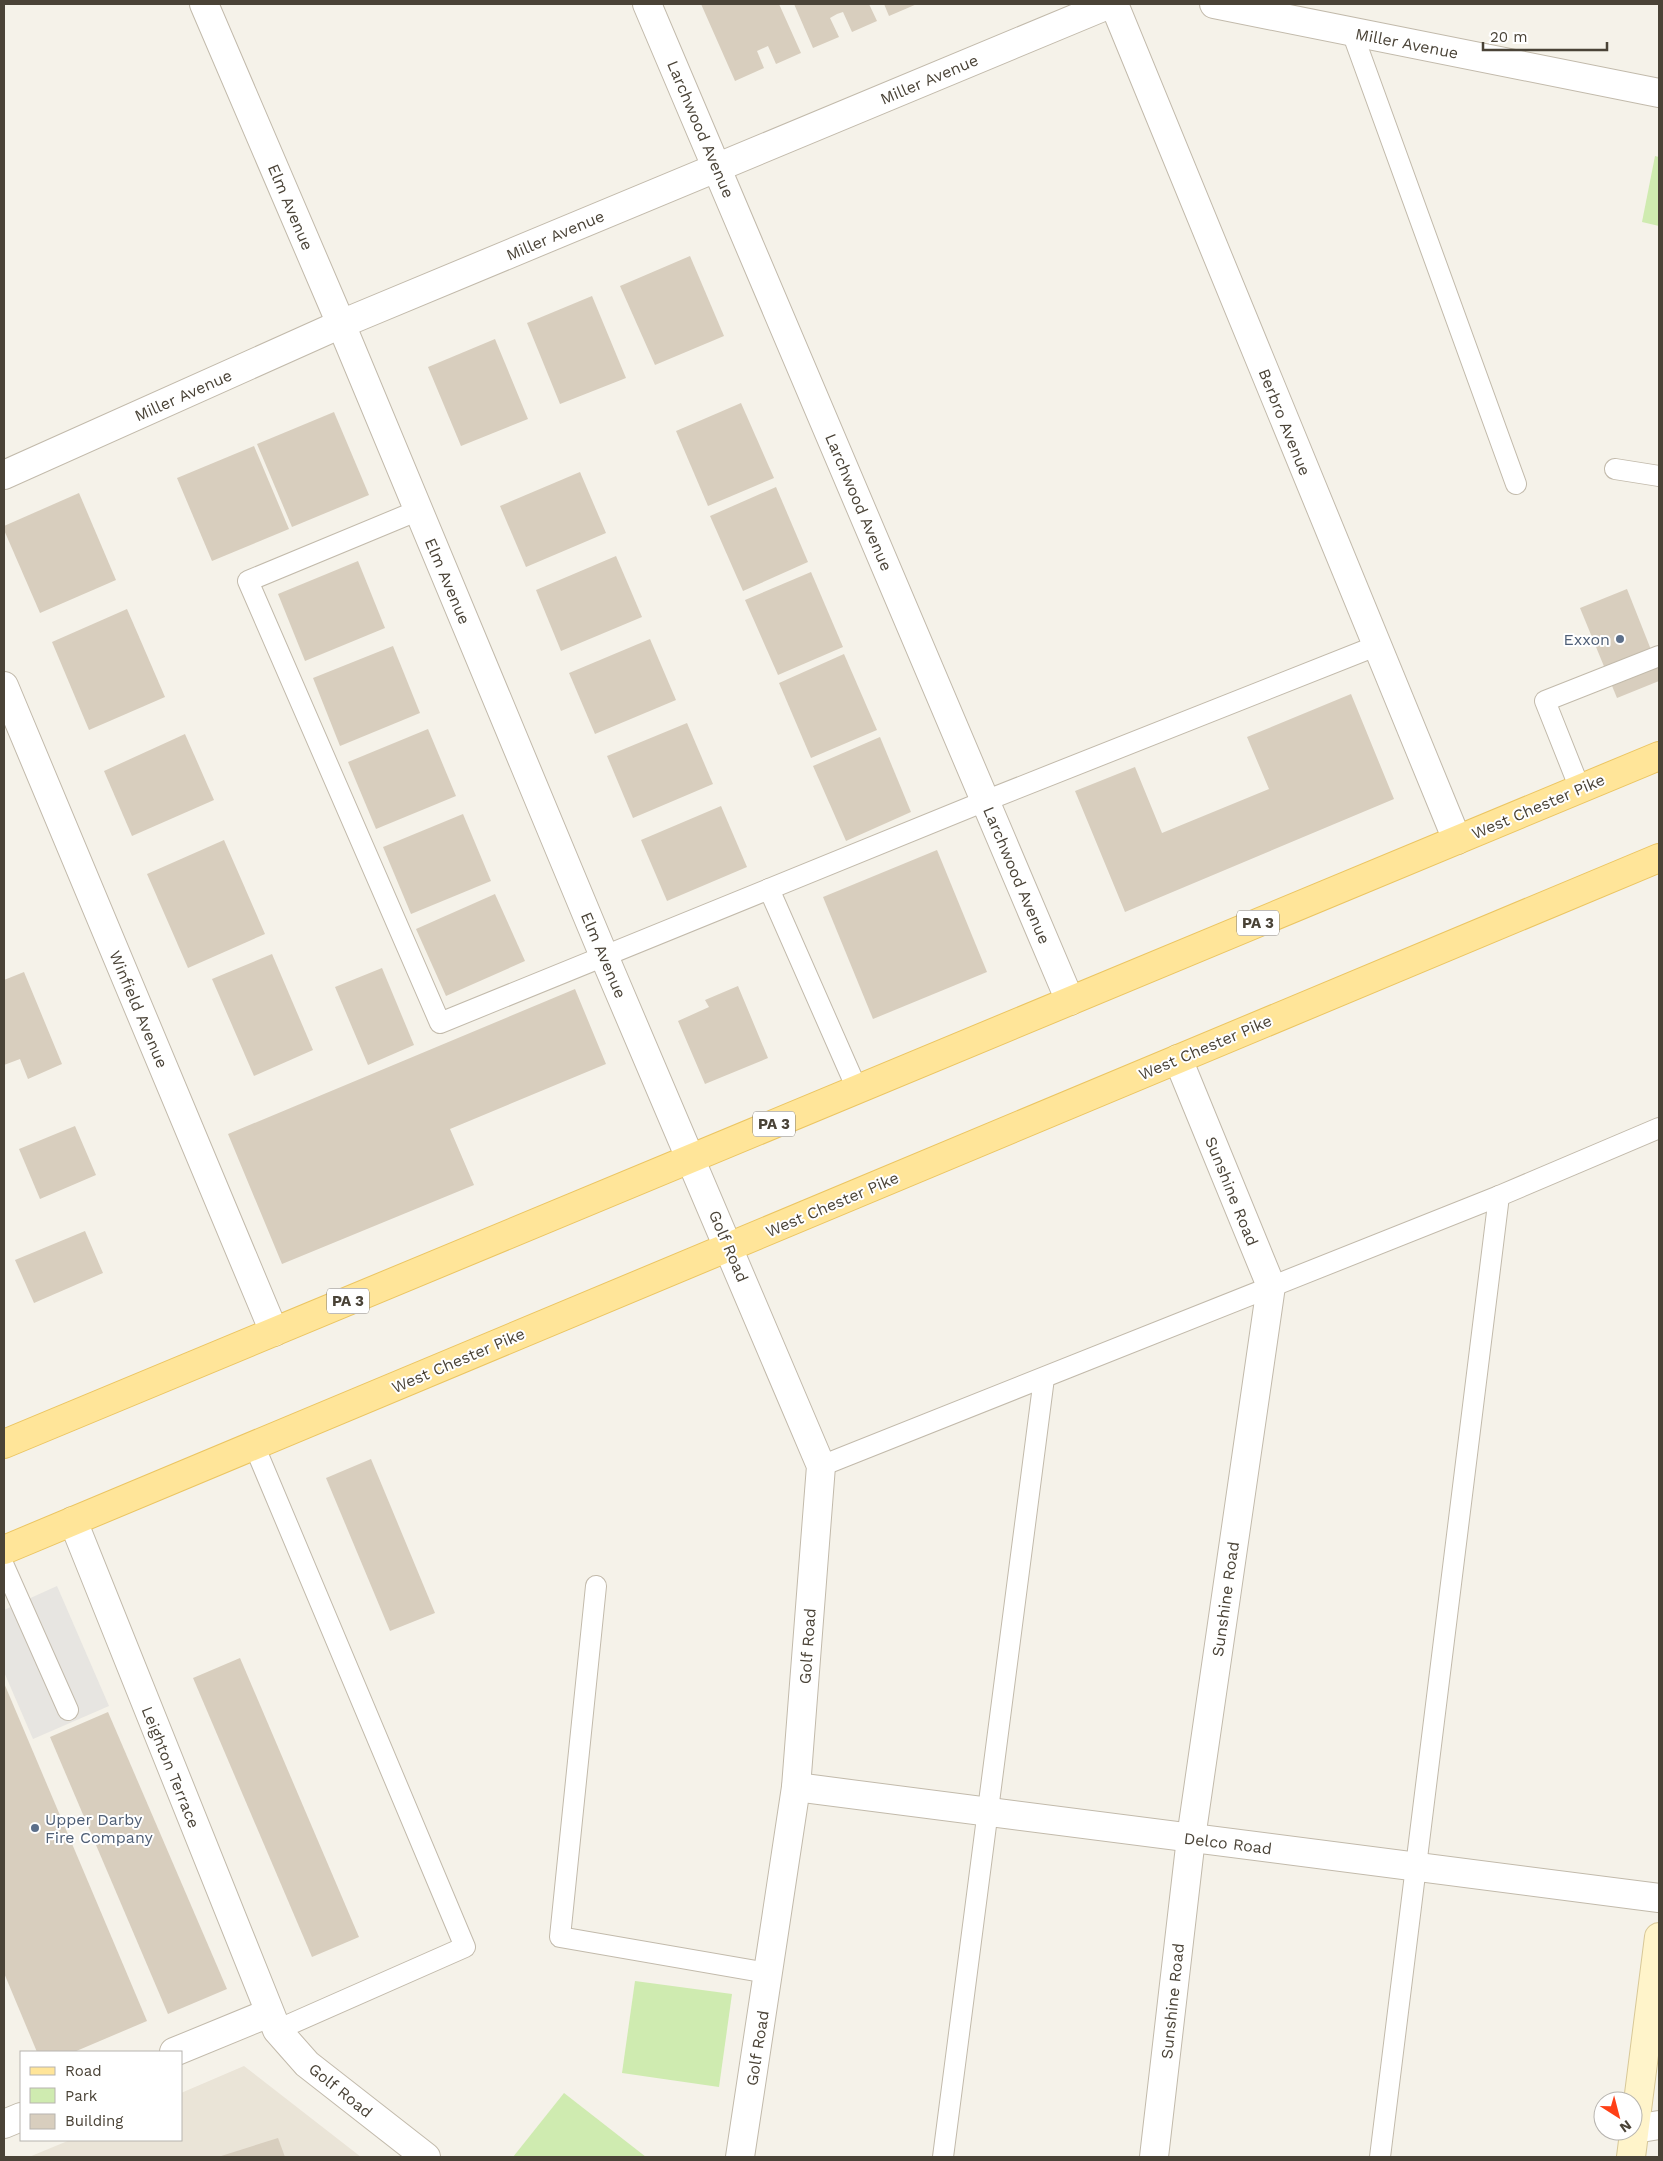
<svg xmlns="http://www.w3.org/2000/svg" width="1663" height="2161" font-family="'Work Sans',sans-serif">
<rect width="100%" height="100%" fill="#f5f2e9"/>
<polygon fill="#eae4d7" points="244,2066 361,2157 29,2157 70,2140 181,2140 181,2093"/>
<g fill="#cfebb0">
<polygon points="1655,156 1659,157 1659,226 1642,222"/>
<polygon points="635,1981 732,1994 719,2087 622,2073"/>
<polygon points="564,2093 646,2157 513,2157"/>
</g>
<polygon fill="#e7e5e1" points="57,1586 109,1706 33,1739 4,1672 4,1610"/>
<g fill="#d8cebe">
<polygon points="701,4 779,4 801,53 776,64 768,46 757,51 764,68 735,81"/>
<polygon points="794,4 869,4 877,21 852,32 843,12 837,14 830,18 839,37 813,48"/>
<polygon points="884,4 917,4 889,16"/>
<polygon points="690,256 724,336 655,365 620,286"/>
<polygon points="592,296 626,378 560,404 527,323"/>
<polygon points="495,339 528,419 461,446 428,367"/>
<polygon points="741,403 774,478 708,506 676,431"/>
<polygon points="334,412 369,495 292,527 257,444"/>
<polygon points="254,446 289,529 212,561 177,478"/>
<polygon points="580,472 606,533 526,567 500,506"/>
<polygon points="776,487 808,562 743,591 710,516"/>
<polygon points="79,493 116,580 40,613 4,530 4,526"/>
<polygon points="616,556 642,617 561,651 536,590"/>
<polygon points="358,561 385,628 305,661 278,594"/>
<polygon points="811,572 843,647 778,675 745,600"/>
<polygon points="1627,589 1659,670 1659,681 1617,698 1580,608"/>
<polygon points="127,609 165,697 89,730 52,642"/>
<polygon points="650,639 676,700 595,734 569,673"/>
<polygon points="393,646 420,713 340,746 313,678"/>
<polygon points="844,654 877,730 811,758 779,683"/>
<polygon points="1351,694 1394,799 1125,912 1075,791 1135,767 1162,833 1269,789 1247,737"/>
<polygon points="687,723 713,784 633,818 607,756"/>
<polygon points="428,729 456,796 376,829 348,762"/>
<polygon points="185,734 214,800 132,836 104,771"/>
<polygon points="880,737 911,812 846,841 813,766"/>
<polygon points="721,806 747,867 667,901 641,840"/>
<polygon points="463,814 491,881 411,914 383,847"/>
<polygon points="224,840 265,934 188,968 147,874"/>
<polygon points="937,850 987,972 873,1019 823,897"/>
<polygon points="495,894 525,961 446,996 416,929"/>
<polygon points="272,954 313,1050 254,1076 212,979"/>
<polygon points="382,968 414,1045 368,1065 335,987"/>
<polygon points="24,972 62,1064 28,1079 20,1059 4,1065 4,980"/>
<polygon points="738,986 768,1058 705,1084 678,1021 709,1007 705,1000"/>
<polygon points="575,989 606,1064 450,1129 474,1185 282,1264 228,1134"/>
<polygon points="75,1126 96,1175 40,1199 19,1149"/>
<polygon points="85,1231 103,1273 34,1303 15,1260"/>
<polygon points="371,1459 435,1613 390,1631 326,1478"/>
<polygon points="240,1658 359,1937 312,1957 193,1678"/>
<polygon points="4,1683 147,2021 74,2052 37,2052 4,1973"/>
<polygon points="108,1712 227,1989 168,2014 50,1737"/>
<polygon points="278,2138 285,2157 218,2157"/>
</g>
<g fill="none" stroke-linecap="round" stroke-linejoin="round">
<defs>
<g id="lane">
<polyline points="1352,32 1516,484"/>
<polyline points="1615,469 1659,476"/>
<polyline points="419,510 248,581 440,1023 985,801 1376,646"/>
<polyline points="1580,789 1545,701 1659,656"/>
<polyline points="769,889 857,1089"/>
<polyline points="254,1445 465,1947 277,2030"/>
<polyline points="821,1466 1499,1196 1659,1128"/>
<polyline points="4,1566 68,1710"/>
<polyline points="596,1586 560,1937 768,1973"/>
<polyline points="943,2157 1044,1378"/>
<polyline points="1380,2157 1499,1196"/>
</g>
<g id="street">
<polyline points="204,4 341,324 604,956 821,1466 796,1787 740,2157"/>
<polyline points="647,4 1070,1001"/>
<polyline points="1114,4 1457,840"/>
<polyline points="1214,4 1659,93"/>
<polyline points="4,475 341,324 1110,4"/>
<polyline points="4,686 274,1332"/>
<polyline points="73,1521 277,2030 307,2064 426,2157"/>
<polyline points="796,1787 1659,1898"/>
<polyline points="174,2052 269,2013"/>
<polyline points="4,2124 21,2117"/>
<polyline points="1635,2129 1659,2125"/>
<polyline points="1154,2157 1191,1838 1271,1286 1178,1059"/>
</g>
<polyline id="secondary" points="1631,2157 1659,1937"/>
<g id="primary">
<polyline points="4,1444 1659,756"/>
<polyline points="4,1550 1659,858"/>
</g>
</defs>
<use href="#lane" stroke="#c2baab" stroke-width="22"/>
<use href="#street" stroke="#c2baab" stroke-width="30"/>
<use href="#secondary" stroke="#d8c897" stroke-width="30"/>
<use href="#primary" stroke="#ebc562" stroke-width="30"/>
<use href="#lane" stroke="#fff" stroke-width="20"/>
<use href="#street" stroke="#fff" stroke-width="28"/>
<use href="#secondary" stroke="#fff4ca" stroke-width="28"/>
<use href="#primary" stroke="#ffe599" stroke-width="28"/>
</g>
<g fill="#5c6f8a" stroke="#fff" stroke-width="2">
<circle cx="1620" cy="639" r="5"/>
<circle cx="35" cy="1828" r="5"/>
</g>
<g text-anchor="middle" stroke-width="4" stroke-linejoin="round" paint-order="stroke">
<g fill="#fff" stroke="#807b73" stroke-width="1">
<rect x="1237" y="910.5" width="42" height="25" rx="4"/>
<rect x="753" y="1111.5" width="42" height="25" rx="4"/>
<rect x="327" y="1288.5" width="42" height="25" rx="4"/>
</g>
<g font-size="15" font-weight="bold" fill="#4a4337">
<text x="1258" y="928">PA 3</text>
<text x="774" y="1129">PA 3</text>
<text x="348" y="1306">PA 3</text>
</g>
<g font-size="16" fill="#4a4337" stroke="#fff">
<text transform="translate(1407 43) rotate(11)" y="6">Miller Avenue</text>
<text transform="translate(929 79) rotate(-23)" y="6">Miller Avenue</text>
<text transform="translate(701 129) rotate(67)" y="6">Larchwood Avenue</text>
<text transform="translate(291 207) rotate(67)" y="6">Elm Avenue</text>
<text transform="translate(555 235) rotate(-23)" y="6">Miller Avenue</text>
<text transform="translate(183 395) rotate(-24)" y="6">Miller Avenue</text>
<text transform="translate(1285 422) rotate(68)" y="6">Berbro Avenue</text>
<text transform="translate(859 502) rotate(67)" y="6">Larchwood Avenue</text>
<text transform="translate(448 581) rotate(67)" y="6">Elm Avenue</text>
<text transform="translate(1538 806) rotate(-23)" y="6">West Chester Pike</text>
<text transform="translate(1017 875) rotate(67)" y="6">Larchwood Avenue</text>
<text transform="translate(604 955) rotate(67)" y="6">Elm Avenue</text>
<text transform="translate(139 1009) rotate(67)" y="6">Winfield Avenue</text>
<text transform="translate(1205 1047) rotate(-23)" y="6">West Chester Pike</text>
<text transform="translate(1232 1191) rotate(68)" y="6">Sunshine Road</text>
<text transform="translate(832 1204) rotate(-23)" y="6">West Chester Pike</text>
<text transform="translate(729 1246) rotate(67)" y="6">Golf Road</text>
<text transform="translate(458 1360) rotate(-23)" y="6">West Chester Pike</text>
<text transform="translate(1225 1599) rotate(-82)" y="6">Sunshine Road</text>
<text transform="translate(807 1646) rotate(-86)" y="6">Golf Road</text>
<text transform="translate(171 1767) rotate(68)" y="6">Leighton Terrace</text>
<text transform="translate(1228 1843) rotate(7)" y="6">Delco Road</text>
<text transform="translate(1172 2001) rotate(-84)" y="6">Sunshine Road</text>
<text transform="translate(757 2048) rotate(-81)" y="6">Golf Road</text>
<text transform="translate(341 2090) rotate(39)" y="6">Golf Road</text>
</g>
<g font-size="16" fill="#4e5e75" stroke="#fff" text-anchor="end">
<text x="1610" y="645">Exxon</text>
<text x="45" y="1825" text-anchor="start">Upper Darby<tspan x="45" dy="18">Fire Company</tspan></text>
</g>
</g>
<rect width="1663" height="2161" fill="none" stroke="#4a4337" stroke-width="10"/>
<rect x="20" y="2051" width="162" height="90" fill="#ffffff" stroke="#b7b4af"/>
<rect x="30" y="2067" width="25" height="8" fill="#ffe599" stroke="#b7b4af"/>
<text x="65" y="2076" font-size="15" fill="#4a4337">Road</text>
<rect x="30" y="2088" width="25" height="15" fill="#cfebb0" stroke="#b7b4af"/>
<text x="65" y="2101" font-size="15" fill="#4a4337">Park</text>
<rect x="30" y="2114" width="25" height="15" fill="#d8cebe" stroke="#b7b4af"/>
<text x="65" y="2126" font-size="15" fill="#4a4337">Building</text>
<g transform="translate(1618 2116) rotate(144)"><circle r="24" fill="#ffffff" stroke="#b7b4af"/>
<path d="M0-4L9 19L0 12L-9 19Z" fill="#ff4017"/>
<text y="-8" font-size="14" font-weight="bold" text-anchor="middle" fill="#4a4337">N</text>
</g>
<path d="M1483 42v8h124v-8" fill="none" stroke="#4a4337" stroke-width="2.5"/>
<text x="1490" y="42" font-size="15" fill="#4a4337" stroke="#ffffff" stroke-width="4" paint-order="stroke">20 m</text>
</svg>
